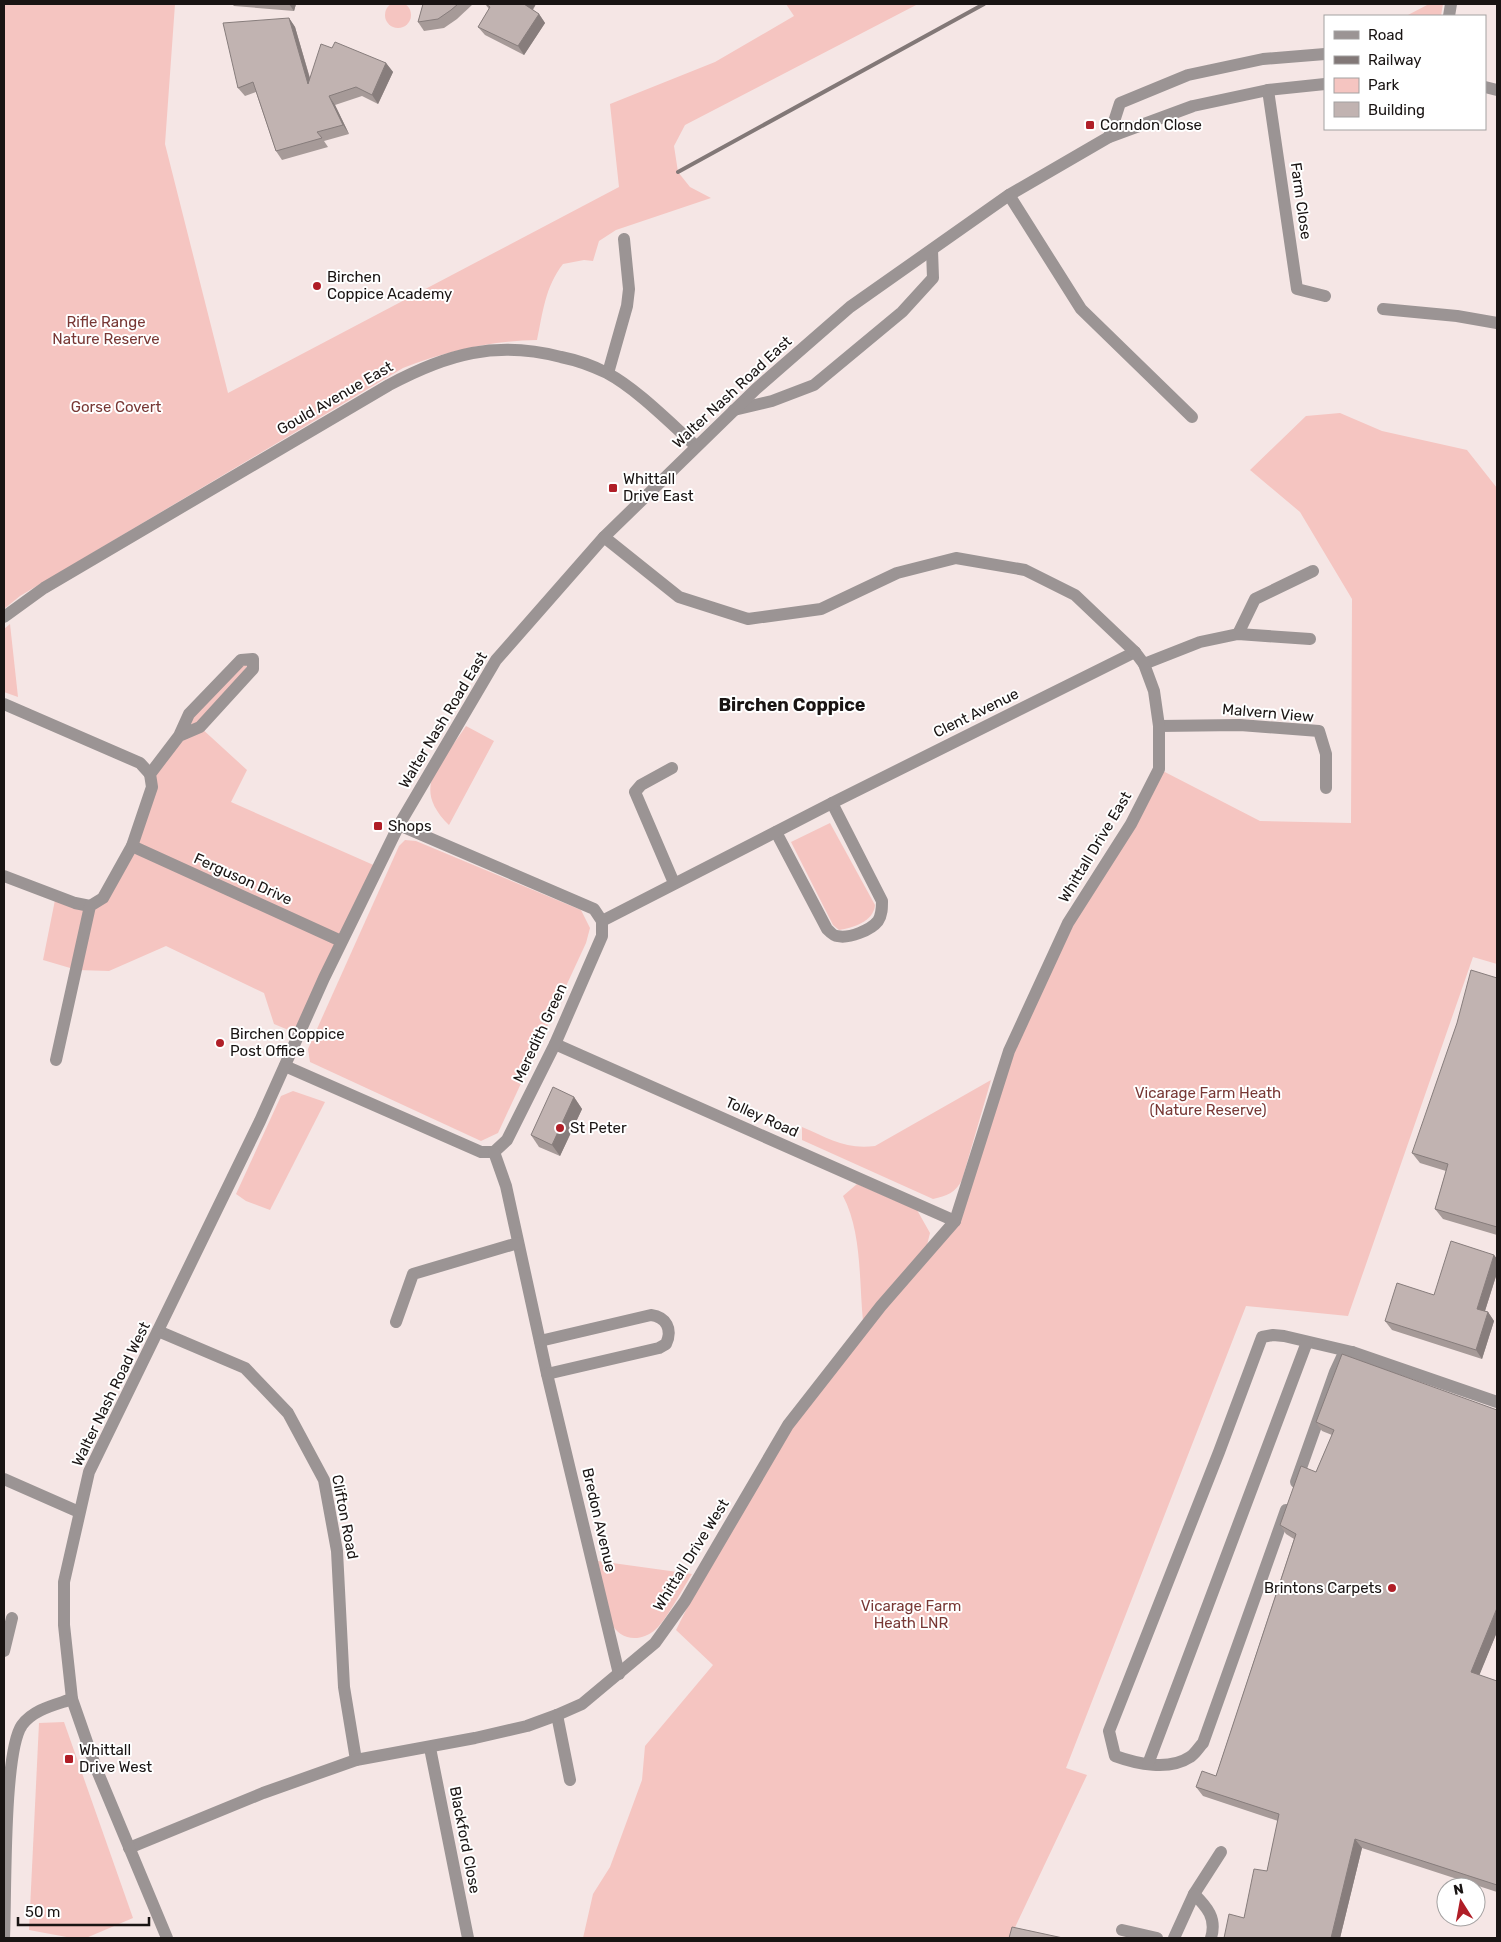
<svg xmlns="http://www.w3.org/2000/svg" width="1501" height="1942" font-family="Rubik,sans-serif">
<rect width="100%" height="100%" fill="#f5e6e5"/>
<g fill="#f5c5c1">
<circle cx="398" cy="15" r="13"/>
<path d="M4 4H175L165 144 228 393 619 187 610 104 715 62 794 16 786 4H918L685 125 674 146 678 172 690 187 711 198 616 230 599 241 593 261 584 260 563 264C545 287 543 312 537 340 490 341 447 351 403 368L20 596 4 609Z"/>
<polygon points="1429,4 1443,4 1441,16 1406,16"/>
<polygon points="1340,413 1382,431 1467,450 1497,488 1497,964 1473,957 1348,1316 1246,1306 1066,1768 1087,1775 1010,1938 583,1938 593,1894 610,1867 642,1780 645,1746 713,1665 676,1630 707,1568 788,1425 955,1221 1009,1051 1068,923 1159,769 1260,821 1351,823 1352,599 1300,512 1250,470 1306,416"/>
<polygon points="10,624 18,697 4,692 4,629"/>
<polygon points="253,659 200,727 247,770 231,802 378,867 298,1034 274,1024 264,993 166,946 109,971 77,970 43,960 56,895 90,906 132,846 150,774 189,714 241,660"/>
<path d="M466 726 494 741 449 825C409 786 442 763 466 726Z"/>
<path d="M830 823 875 905C874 921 853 928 839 930L833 925 791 842Z"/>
<polygon points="405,840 416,841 581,910 590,928 586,943 498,1133 481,1141 310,1062 308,1049 399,846"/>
<path d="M991 1080 962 1180C955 1193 947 1196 933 1199L802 1140V1127C828 1138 846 1150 875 1146Z"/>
<polygon points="293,1091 325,1102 270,1210 246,1201 236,1194 281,1096"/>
<path d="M857 1184 917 1210 930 1233 927 1245 863 1321C859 1281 862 1232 843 1196Z"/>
<path d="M598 1561 692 1574C683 1588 667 1619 656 1629 641 1643 619 1641 611 1622 604 1603 602 1580 598 1561Z"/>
<polygon points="64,1722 133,1918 86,1938 72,1938 29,1930 39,1723"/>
</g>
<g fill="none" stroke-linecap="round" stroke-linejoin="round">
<g stroke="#9b9494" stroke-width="12">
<polyline points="1449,16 1451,4"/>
<polyline points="1485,87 1497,90"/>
<polyline points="1268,90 1297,289 1325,296"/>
<polyline points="1109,137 1120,103 1188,75 1263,59 1325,54"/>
<polyline points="1009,195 1081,309 1192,417"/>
<polyline points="1383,309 1457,316 1497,323"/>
<polyline points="608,373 627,306 629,289 624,239"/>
<polyline points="734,410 772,401 814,385 902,312 933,278 932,250"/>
<path d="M4 617 44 588 389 385C447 354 496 340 561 357 576 360 593 366 607 373 637 389 670 423 696 446"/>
<polyline points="1238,634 1255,599 1313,571"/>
<polyline points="1144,664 1200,642 1238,634 1310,639"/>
<polyline points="4,704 140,763 150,774"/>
<polyline points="1159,726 1240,725 1319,731 1326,754 1326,788"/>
<polyline points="672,768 641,785 635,792 674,883"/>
<path d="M776 832 827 929C830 932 834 936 837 936 849 939 871 930 878 921 882 915 882 908 882 901L832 803"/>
<polyline points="132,846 341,941"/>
<polyline points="4,876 75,903 90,906"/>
<polyline points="602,921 832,803 1135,652"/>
<polyline points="555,1044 955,1221"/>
<polyline points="56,1060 90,906 103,898 132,846 152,787 150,774 179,736 189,714 241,660 253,659 253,669 200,727 179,736"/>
<polyline points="285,1066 481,1152 494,1152 507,1140 555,1044 602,936 602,921 594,909 399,825"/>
<polyline points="494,1152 506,1186 547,1374 619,1674"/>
<polyline points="396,1322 413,1274 518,1243"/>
<polyline points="158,1331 245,1368 288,1413 324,1480 337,1551 344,1687 356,1760"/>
<path d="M540 1341 651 1315C666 1317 673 1329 666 1344L659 1348 547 1374"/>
<polyline points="4,1479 79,1512"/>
<polyline points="1296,1482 1335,1372 1342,1357 1352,1352"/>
<path d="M1286 1510 1203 1743C1199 1747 1195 1754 1190 1757 1169 1771 1137 1764 1115 1756L1109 1731 1219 1452 1262 1337 1273 1335 1284 1336 1352 1352 1497 1402"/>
<polyline points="4,1651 12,1618"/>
<polyline points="557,1715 570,1780"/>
<polyline points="430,1748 468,1938"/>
<polyline points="1148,1764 1307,1342"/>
<polyline points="129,1848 263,1793 356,1760 475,1738 527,1726 557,1715 582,1704 655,1643 685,1601 788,1425 881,1306 955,1221 1009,1051 1068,923 1131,824 1159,769 1159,726 1154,691 1144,664 1135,652 1075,595 1025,570 956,558 897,573 821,609 748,619 679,597 604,537"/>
<polyline points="1194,1894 1221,1852"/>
<polyline points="1122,1930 1157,1938"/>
<path d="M4 1938C6 1897 3 1752 22 1725 34 1709 55 1705 72 1699"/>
<polyline points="167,1938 96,1768 72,1699 64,1625 64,1582 89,1472 260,1121 324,978 399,825 496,660 604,537 756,389 850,307 1009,195 1109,137 1193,106 1268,90 1325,84"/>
<path d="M1174 1938 1194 1894C1207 1907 1217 1918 1211 1938"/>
</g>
<polyline stroke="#827877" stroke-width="4" points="678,172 984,4"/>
</g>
<g fill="#a69a98">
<polygon points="232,4 296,4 294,11 234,6"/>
<polygon points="423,4 473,4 457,19 444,28 424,31 418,22"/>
<polygon points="485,4 536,4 533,10 539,14 545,23 524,55 485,35 478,27 489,9"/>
<polygon points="289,18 295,27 310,78 332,48 386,63 393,72 378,104 362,96 335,105 349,134 324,141 328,147 282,160 276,151 256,92 245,96 238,88"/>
<polygon points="1497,978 1497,1235 1443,1219 1435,1209 1446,1171 1420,1163 1412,1153"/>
<polygon points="574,1097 582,1109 560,1156 539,1147 531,1135"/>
<polygon points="1494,1255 1497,1259 1497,1273 1485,1311 1488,1312 1494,1321 1482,1359 1392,1330 1385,1321 1434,1295"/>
<polygon points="1497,1410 1497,1632 1479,1675 1497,1681 1497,1892 1362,1848 1340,1938 1224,1938 1244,1918 1267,1871 1278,1821 1203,1796 1196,1787 1216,1776 1294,1539 1286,1534 1280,1525 1316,1472 1332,1435 1322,1431 1316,1422"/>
</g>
<g fill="#877d7c">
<polygon points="289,4 296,4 294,11"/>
<polygon points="524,4 536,4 530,13"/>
<polygon points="539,14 545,23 524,55 518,46"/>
<polygon points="289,18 295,27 314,93 308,84"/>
<polygon points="386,63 393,72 378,104 372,95"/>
<polygon points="329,96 335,105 349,134 343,125"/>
<polygon points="574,1097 582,1109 560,1156 552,1145"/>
<polygon points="1494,1255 1497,1259 1497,1273 1483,1317 1477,1309"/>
<polygon points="1488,1312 1494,1321 1482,1359 1476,1350"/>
<polygon points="1497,1608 1497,1632 1477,1681 1471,1672"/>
<polygon points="1355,1839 1362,1848 1340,1938 1331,1938"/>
</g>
<g fill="#c1b3b1" stroke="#877d7c">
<polygon points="423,4 458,4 451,10 438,19 418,22"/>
<polygon points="486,4 524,4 539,14 518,46 478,27 490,7"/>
<polygon points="289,18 308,84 321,44 332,48 335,42 386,63 372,95 356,87 329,96 343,125 317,132 322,138 276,151 253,82 238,88 223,23"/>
<polygon points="1471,970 1497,978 1497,1227 1435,1209 1448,1164 1412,1153 1457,1023"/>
<polygon points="553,1087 574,1097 552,1145 531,1135"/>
<polygon points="1451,1241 1494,1255 1477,1309 1488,1312 1476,1350 1385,1321 1397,1283 1434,1295"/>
<polygon points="1342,1354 1497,1410 1497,1608 1471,1672 1497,1681 1497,1885 1355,1839 1331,1938 1224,1938 1229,1914 1244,1918 1254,1869 1267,1871 1279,1814 1196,1787 1202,1771 1216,1776 1296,1534 1280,1525 1301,1466 1316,1472 1334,1430 1316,1422"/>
<polygon points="1012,1927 1063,1938 1009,1938"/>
</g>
<g fill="#b01e27" stroke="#fff" stroke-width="2">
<rect x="1085" y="120" width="10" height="10" rx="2.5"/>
<circle cx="317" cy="286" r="5"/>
<rect x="608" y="483" width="10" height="10" rx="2.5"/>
<rect x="373" y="821" width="10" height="10" rx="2.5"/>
<circle cx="220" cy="1043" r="5"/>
<circle cx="560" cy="1128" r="5"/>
<circle cx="1392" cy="1588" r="5"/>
<rect x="64" y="1754" width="10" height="10" rx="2.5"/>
</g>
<g text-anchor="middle" stroke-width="4" stroke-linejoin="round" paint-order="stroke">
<g font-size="15" fill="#191413" stroke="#fff" text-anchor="start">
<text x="1100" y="130">Corndon Close</text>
<text x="327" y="282">Birchen<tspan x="327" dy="17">Coppice Academy</tspan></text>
<text x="623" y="484">Whittall<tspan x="623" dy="17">Drive East</tspan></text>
<text x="388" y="831">Shops</text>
<text x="230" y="1039">Birchen Coppice<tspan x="230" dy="17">Post Office</tspan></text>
<text x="570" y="1133">St Peter</text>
<text x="1382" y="1593" text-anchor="end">Brintons Carpets</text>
<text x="79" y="1755">Whittall<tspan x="79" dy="17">Drive West</tspan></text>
</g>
<g font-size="15" fill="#191413" stroke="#fff">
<text transform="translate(1301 201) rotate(82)" y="5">Farm Close</text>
<text transform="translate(732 392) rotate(-43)" y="5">Walter Nash Road East</text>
<text transform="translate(335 398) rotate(-30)" y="5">Gould Avenue East</text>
<text transform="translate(976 713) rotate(-26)" y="5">Clent Avenue</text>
<text transform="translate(1268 713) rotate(5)" y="5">Malvern View</text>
<text transform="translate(443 720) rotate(-59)" y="5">Walter Nash Road East</text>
<text transform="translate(1095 847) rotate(-59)" y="5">Whittall Drive East</text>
<text transform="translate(243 879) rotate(24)" y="5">Ferguson Drive</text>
<text transform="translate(540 1033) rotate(-65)" y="5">Meredith Green</text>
<text transform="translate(762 1117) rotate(24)" y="5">Tolley Road</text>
<text transform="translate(111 1394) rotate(-64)" y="5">Walter Nash Road West</text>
<text transform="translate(345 1517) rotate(79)" y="5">Clifton Road</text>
<text transform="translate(599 1520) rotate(77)" y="5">Bredon Avenue</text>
<text transform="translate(691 1555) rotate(-58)" y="5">Whittall Drive West</text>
<text transform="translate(465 1840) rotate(79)" y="5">Blackford Close</text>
</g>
<g font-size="15" fill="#783835" stroke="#fff">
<text x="106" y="327">Rifle Range<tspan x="106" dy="17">Nature Reserve</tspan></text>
<text x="116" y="412">Gorse Covert</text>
<text x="1208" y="1098">Vicarage Farm Heath<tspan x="1208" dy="17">(Nature Reserve)</tspan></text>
<text x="911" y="1611">Vicarage Farm<tspan x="911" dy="17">Heath LNR</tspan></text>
</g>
<g font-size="18" font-weight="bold" fill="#191413" stroke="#fff">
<text x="792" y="711">Birchen Coppice</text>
</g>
</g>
<rect width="1501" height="1942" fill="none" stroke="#191413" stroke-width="10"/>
<rect x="1324" y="15" width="162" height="115" fill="#ffffff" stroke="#a3a1a1"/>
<rect x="1334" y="31" width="25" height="8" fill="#9b9494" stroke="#a3a1a1"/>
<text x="1368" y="40" font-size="15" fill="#191413">Road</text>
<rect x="1334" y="56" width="25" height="8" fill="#827877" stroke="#a3a1a1"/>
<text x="1368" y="65" font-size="15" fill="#191413">Railway</text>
<rect x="1334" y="78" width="25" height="15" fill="#f5c5c1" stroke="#a3a1a1"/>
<text x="1368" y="90" font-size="15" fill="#191413">Park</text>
<rect x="1334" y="102" width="25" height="15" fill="#c1b3b1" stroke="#a3a1a1"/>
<text x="1368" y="115" font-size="15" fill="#191413">Building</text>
<g transform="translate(1461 1902) rotate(349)"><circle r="24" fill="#ffffff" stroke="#a3a1a1"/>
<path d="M0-4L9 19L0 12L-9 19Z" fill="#b01e27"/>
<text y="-8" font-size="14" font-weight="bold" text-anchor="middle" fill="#191413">N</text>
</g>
<path d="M18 1917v8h131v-8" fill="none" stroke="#191413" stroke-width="2.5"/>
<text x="25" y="1917" font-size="15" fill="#191413" stroke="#ffffff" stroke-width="4" paint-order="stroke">50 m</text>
</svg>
